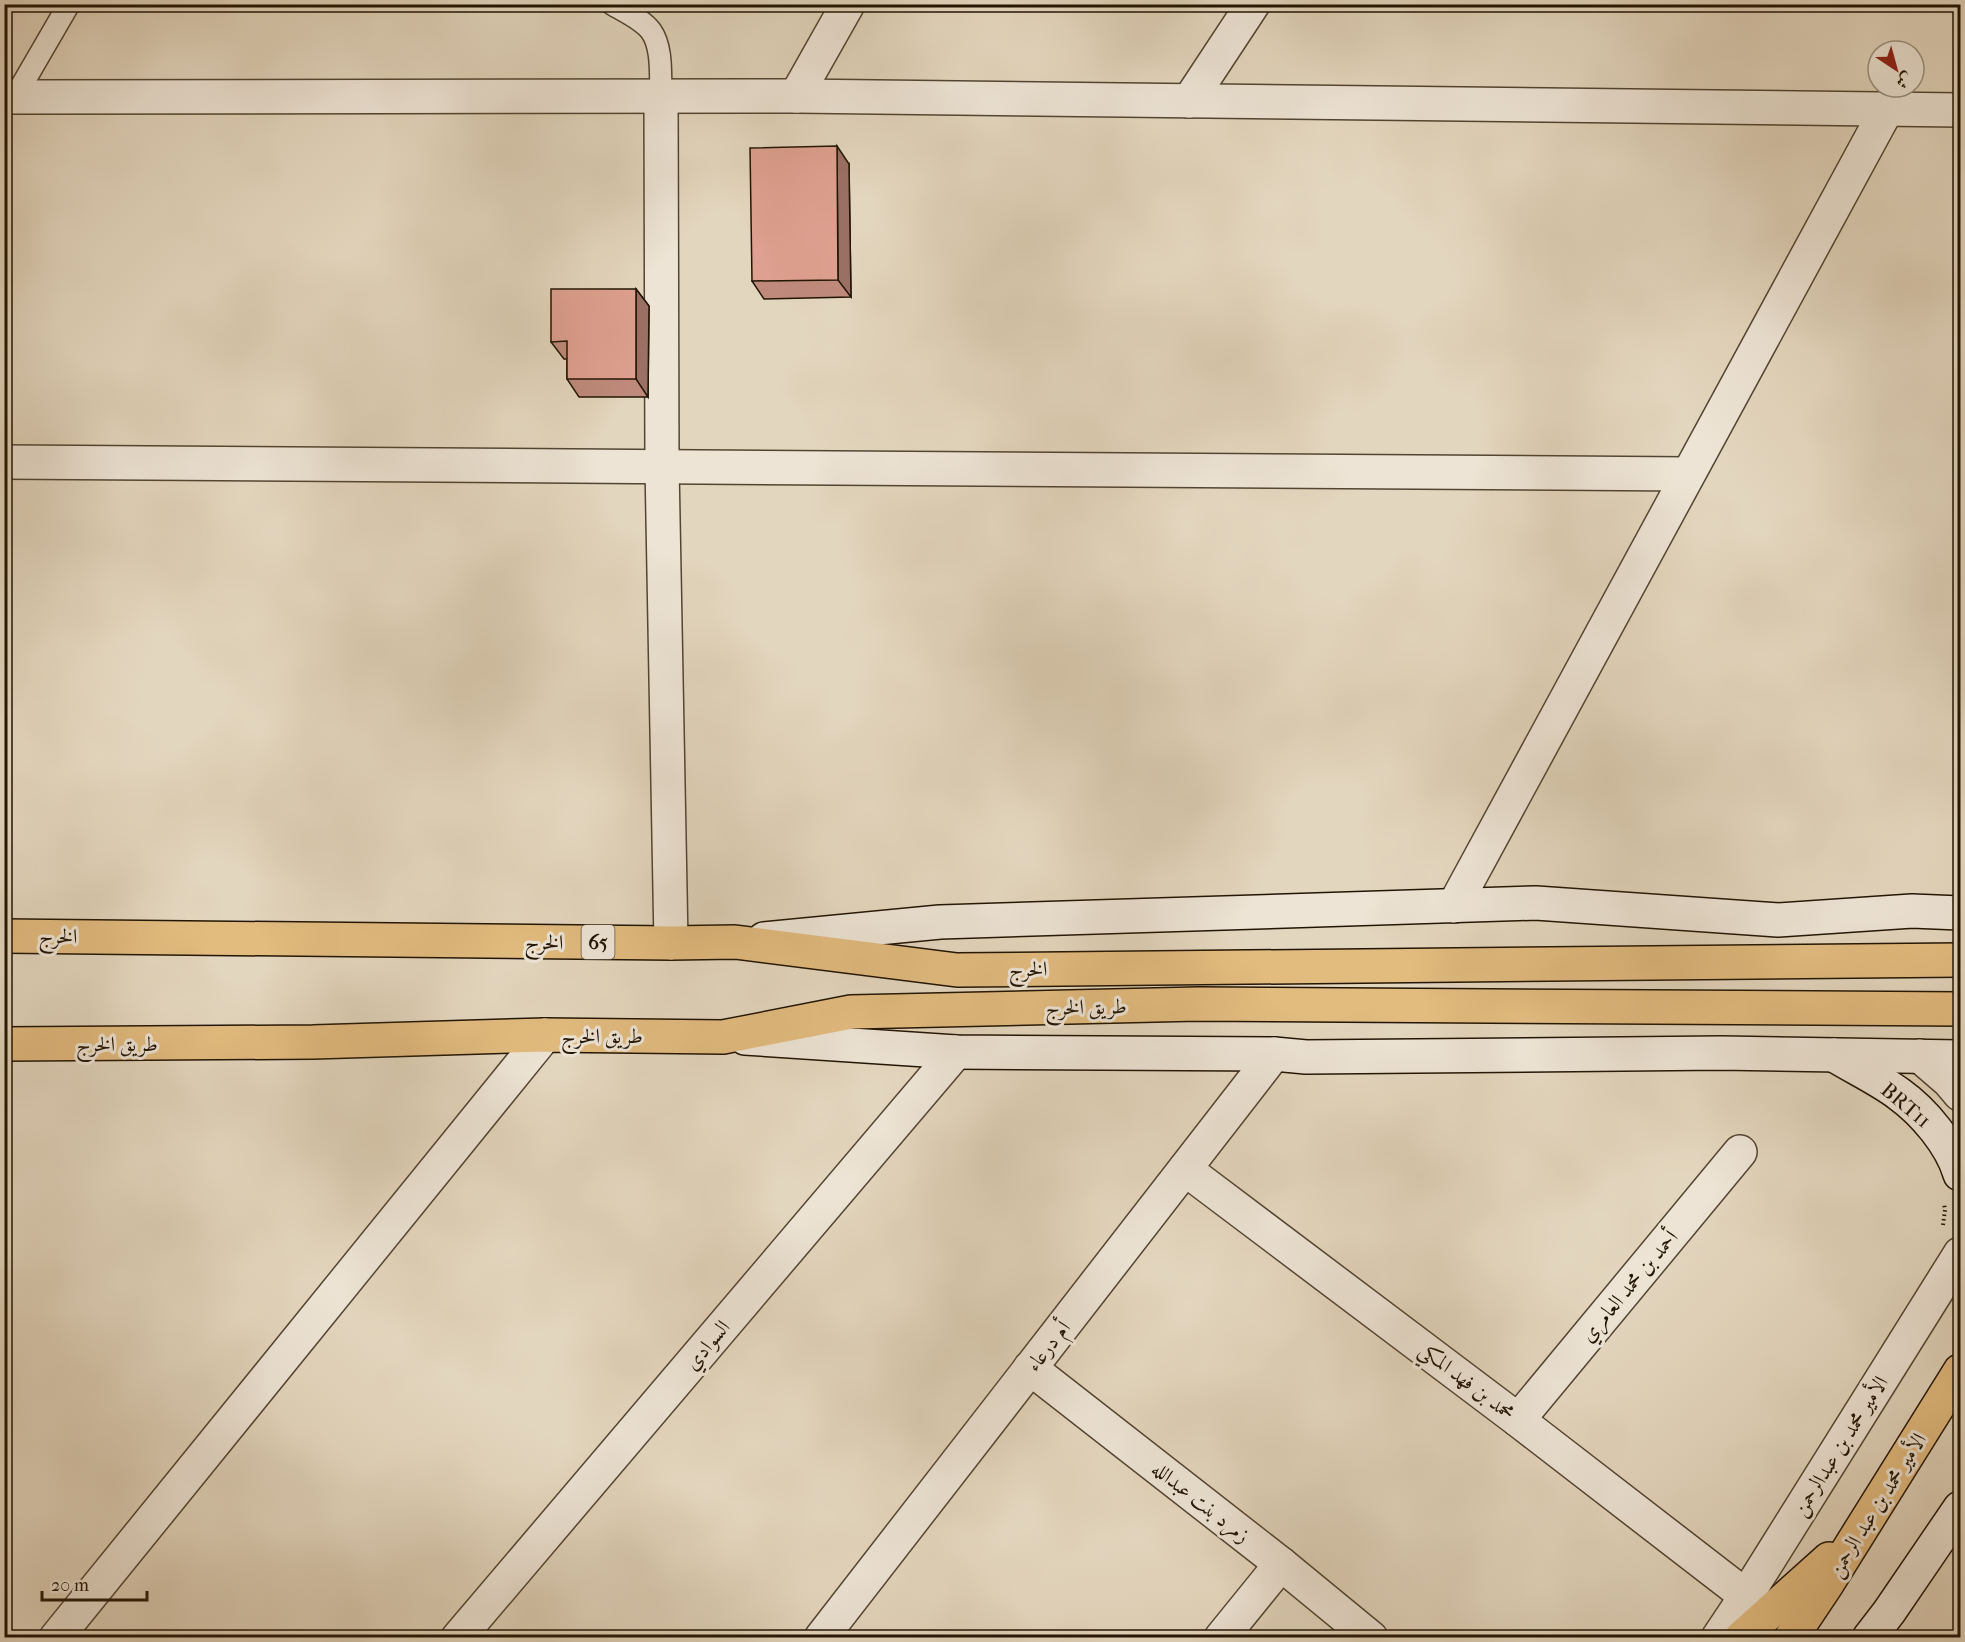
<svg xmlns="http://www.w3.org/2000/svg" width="1965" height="1642" font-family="'IM FELL French Canon',Amiri,serif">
<rect width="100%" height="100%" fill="#e3d6be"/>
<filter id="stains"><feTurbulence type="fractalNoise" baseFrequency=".00333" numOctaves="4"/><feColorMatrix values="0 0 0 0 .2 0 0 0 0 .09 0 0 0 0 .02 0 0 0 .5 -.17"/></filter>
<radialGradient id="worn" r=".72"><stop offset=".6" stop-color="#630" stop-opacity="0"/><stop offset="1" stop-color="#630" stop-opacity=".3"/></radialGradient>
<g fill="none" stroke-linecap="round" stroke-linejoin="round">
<defs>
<g id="service">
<path d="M612 4C625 12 642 19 651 31 663 48 660 76 661 96"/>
<polyline points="15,97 69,4"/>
</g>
<g id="minor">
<polyline points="661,96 662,466 671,943"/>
<polyline points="796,96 848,4"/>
<polyline points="4,97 796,96 1960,110"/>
<polyline points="1189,101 1253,4"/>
<polyline points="4,462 1688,474"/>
<polyline points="1454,906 1887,109"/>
<polyline points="1185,1169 1518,1420 1746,1596"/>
<polyline points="1030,1368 1281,1564 1371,1638"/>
<polyline points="1518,1420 1740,1152"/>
<polyline points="56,1638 545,1035"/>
<polyline points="458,1638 956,1052"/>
<polyline points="821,1638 1274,1054"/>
<polyline points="1221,1638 1281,1564"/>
</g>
<g id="tertiary">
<polyline points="1920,1056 1949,1081 1960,1094"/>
<polyline points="1718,1638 1746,1596 1960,1254"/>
</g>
<g id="secondary">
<polyline points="764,939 940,922 1536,903 1778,920 1912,911 1960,913"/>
<polyline points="745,1038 956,1052 1274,1054 1306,1057 1721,1053 1960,1057"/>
<path d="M1834 1055C1855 1068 1879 1079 1899 1094 1924 1112 1951 1144 1960 1174"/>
<polyline points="1869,1638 1889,1612 1960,1508"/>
</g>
<g id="primary">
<polyline points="1741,1638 1829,1559"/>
<polyline points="1791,1638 1827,1584 1960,1371"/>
</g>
<g id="trunk">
<polyline points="4,936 671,943 735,942 957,970 1960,960"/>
<polyline points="4,1044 313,1042 545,1035 723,1037 851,1012 1198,1004 1960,1009"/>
</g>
</defs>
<use href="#service" stroke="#524532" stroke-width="24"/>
<use href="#minor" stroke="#524532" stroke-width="36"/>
<use href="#tertiary" stroke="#524532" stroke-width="36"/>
<use href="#secondary" stroke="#221504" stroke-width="36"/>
<use href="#primary" stroke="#221504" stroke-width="36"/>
<use href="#trunk" stroke="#221504" stroke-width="36"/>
<polyline stroke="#221504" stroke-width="4" stroke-dasharray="1.5 3" stroke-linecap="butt" points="1943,1225 1945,1210 1944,1203"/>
<use href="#service" stroke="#ede4d5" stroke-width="21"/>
<use href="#minor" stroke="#ede4d5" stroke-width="33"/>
<use href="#tertiary" stroke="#ede4d5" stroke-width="33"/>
<use href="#secondary" stroke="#ede4d5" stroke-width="33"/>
<use href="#primary" stroke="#e2bb7f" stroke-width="33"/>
<use href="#trunk" stroke="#e2bb7f" stroke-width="33"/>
</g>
<g fill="#bf8a7c" stroke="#221504" stroke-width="1.5">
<polygon points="849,164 851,297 764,299 752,281"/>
<polygon points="636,289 649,306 648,397 579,397 567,379 567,359 564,359 551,342"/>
</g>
<g fill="#9b7065" stroke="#221504" stroke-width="1.5">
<polygon points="837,146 849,164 851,297 838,280"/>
<polygon points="636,289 649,306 648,397 636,379"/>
</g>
<g fill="#dea090" stroke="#221504" stroke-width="1.5">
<polygon points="837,146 838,280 752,281 750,148"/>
<polygon points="551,289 636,289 636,379 567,379 567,341 551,342"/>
</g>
<g text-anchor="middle" stroke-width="6" stroke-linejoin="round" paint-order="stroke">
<rect fill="#ede4d5" stroke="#5f5343" stroke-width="1.5" x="581.5" y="925" width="33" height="34" rx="4.5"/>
<g font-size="20" font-weight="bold" fill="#221504">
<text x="598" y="949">65</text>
</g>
<g font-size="21" fill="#221504" stroke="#ede4d5">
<text transform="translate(58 936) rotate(1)" y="7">الخرج</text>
<text transform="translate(544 942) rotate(1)" y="7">الخرج</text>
<text transform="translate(1028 969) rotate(-1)" y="7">الخرج</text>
<text transform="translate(1086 1007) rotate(-1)" y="7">طريق الخرج</text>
<text x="602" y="1043">طريق الخرج</text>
<text x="117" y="1051">طريق الخرج</text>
<text transform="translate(1906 1105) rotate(40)" y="7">BRT11</text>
<text transform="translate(1629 1286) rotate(-50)" y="7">أحمد بن محمد العامري</text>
<text transform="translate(707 1345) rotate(-50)" y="7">السوادي</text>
<text transform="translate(1048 1346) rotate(-52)" y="7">أم درعاء</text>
<text transform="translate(1467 1381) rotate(37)" y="7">محمد بن فهد المكي</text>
<text transform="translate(1840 1446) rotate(-58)" y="7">الأمير محمد بن عبدالرحمن</text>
<text transform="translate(1201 1502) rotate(38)" y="7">زمرد بنت عبدالله</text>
<text transform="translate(1877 1505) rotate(-58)" y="7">الأمير محمد بن عبد الرحمن</text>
</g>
</g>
<rect width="1965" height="1642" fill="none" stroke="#e3d6be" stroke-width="24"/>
<rect x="6" y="6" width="1953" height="1630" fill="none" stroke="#221504" stroke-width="3"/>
<rect x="12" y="12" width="1941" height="1618" fill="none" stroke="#221504" stroke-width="1.5"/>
<g transform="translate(1896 69) rotate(144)"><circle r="28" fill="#ede4d5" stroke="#9c9181" stroke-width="1.5"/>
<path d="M0-4.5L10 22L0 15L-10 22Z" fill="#8f2418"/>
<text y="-9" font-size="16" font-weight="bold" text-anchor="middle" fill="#221504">ش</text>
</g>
<path d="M42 1591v9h105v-9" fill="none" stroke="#221504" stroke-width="3"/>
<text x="51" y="1591" font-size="18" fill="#221504" stroke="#ede4d5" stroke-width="4.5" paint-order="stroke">20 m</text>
<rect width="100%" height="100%" filter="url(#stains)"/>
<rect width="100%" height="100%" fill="url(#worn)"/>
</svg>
